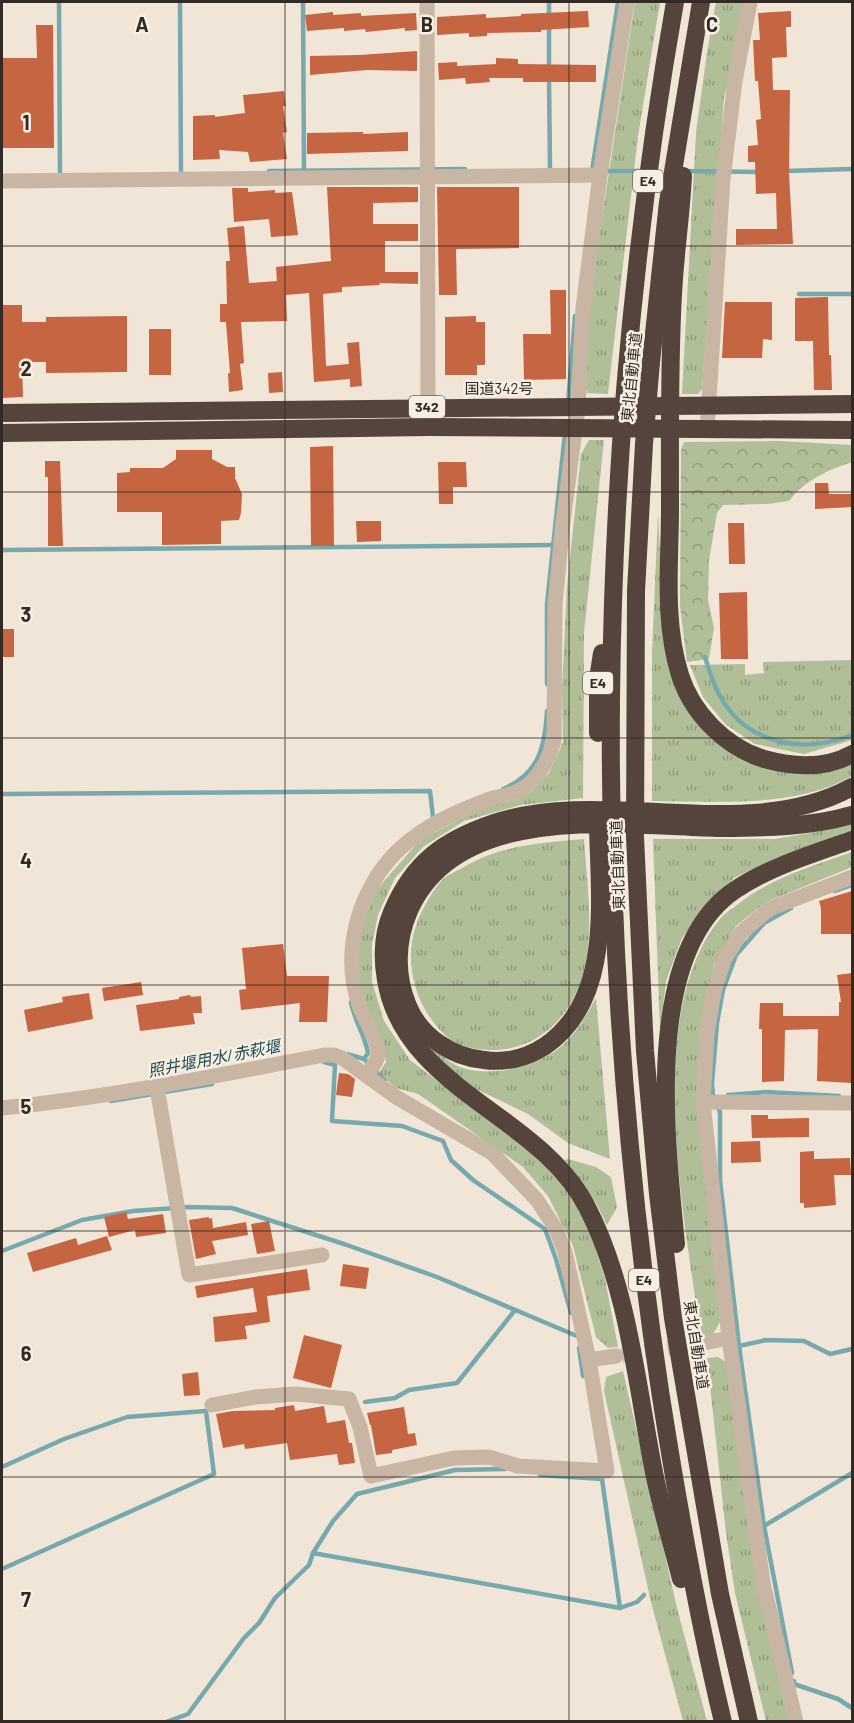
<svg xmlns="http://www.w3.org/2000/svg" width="854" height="1723" font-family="Barlow,'Noto Sans JP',sans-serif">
<defs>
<pattern id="grass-tufts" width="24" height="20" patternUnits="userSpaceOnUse" patternTransform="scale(1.5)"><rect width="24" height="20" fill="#b0bf98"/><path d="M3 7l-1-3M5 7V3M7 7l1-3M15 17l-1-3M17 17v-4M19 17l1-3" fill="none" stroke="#909b7c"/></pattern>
<pattern id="forest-crowns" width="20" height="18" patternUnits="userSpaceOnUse" patternTransform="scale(1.5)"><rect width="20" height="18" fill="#b0bf98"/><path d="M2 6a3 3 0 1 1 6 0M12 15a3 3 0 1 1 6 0" fill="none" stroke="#909b7c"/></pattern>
</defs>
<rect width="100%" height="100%" fill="#f0e5d7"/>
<g fill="url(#grass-tufts)">
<polygon points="635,2 660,2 638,136 608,394 587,393 585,384 591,290"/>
<polygon points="716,2 744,2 737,45 724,98 702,389 698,394 682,394 696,133 707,52"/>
<polygon points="589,440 604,440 584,633 583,798 521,805 464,821 423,847 395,878 378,915 372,945 372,982 384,1021 410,1060 538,1158 561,1183 580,1210 593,1241 605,1279 618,1347 608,1348 596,1337 573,1246 548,1196 523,1167 418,1094 396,1088 379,1073 386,1062 383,1044 367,1012 357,976 360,925 378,888 420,840 483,807 519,799 531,792 549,773 563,742 562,689 567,586 581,454"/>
<path d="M658 514 662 593 676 689 767 768 852 761V776C793 809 718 801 652 801V652Z"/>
<polygon points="852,660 852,740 804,754 755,744 725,724 703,697 690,665 745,664 745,675 764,673 763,662"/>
<polygon points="852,823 852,831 785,854 734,878 705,908 682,938 666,981 660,1031 653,839 775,839 827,830"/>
<path d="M584 839C587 885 596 938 580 984 565 1023 534 1050 492 1050 480 1050 468 1048 456 1043 438 1034 419 1004 415 985 408 961 410 938 420 915 426 903 433 890 442 880 447 875 455 872 462 868 501 845 539 843 584 839Z"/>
<path d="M852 852V867L766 902 736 926 714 965 699 1040 720 1322 712 1336H701C685 1223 642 1013 720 919 724 914 732 909 737 905 771 878 812 866 852 852Z"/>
<path d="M596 998 610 1159 568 1143 528 1114 476 1089 433 1058 424 1039C434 1050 446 1061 460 1067 492 1079 540 1066 564 1044 578 1031 587 1014 596 998Z"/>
<polygon points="568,1159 596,1167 611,1177 617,1207 607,1225 596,1203 565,1160"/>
<polygon points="718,1357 727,1363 790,1721 766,1721 735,1593 726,1533 707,1358"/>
<polygon points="623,1371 677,1608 707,1721 683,1721 651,1602 604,1391 606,1377"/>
</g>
<path fill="url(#forest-crowns)" d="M780 441 852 445V462C828 470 805 480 789 501L767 504 723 505 717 513 709 560 708 600 714 628 709 659 687 662 680 606 681 450 684 442Z"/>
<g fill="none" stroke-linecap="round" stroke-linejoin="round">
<g stroke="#76a9ad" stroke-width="4.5">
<polyline points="59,2 60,179"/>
<polyline points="180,2 181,174 183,174"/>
<polyline points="303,2 304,169"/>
<polyline points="549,2 549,17"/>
<polyline points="549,25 549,68"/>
<polyline points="549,76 550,170"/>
<polyline points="269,171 465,169"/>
<polyline points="592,171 618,2"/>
<polyline points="602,171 645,171"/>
<polyline points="686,171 759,172"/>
<polyline points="785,171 852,169"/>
<polyline points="799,294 852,294"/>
<polyline points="568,403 575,316"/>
<polyline points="2,550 553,545"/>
<path d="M705 657C709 670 713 684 720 696 747 745 803 754 852 735"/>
<polyline points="547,684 547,604 565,433"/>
<path d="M503 789C539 774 545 747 547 711"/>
<polyline points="2,794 430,791 433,817"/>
<polyline points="835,891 852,885"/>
<polyline points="791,908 764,923 736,955 723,990 717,1023 712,1083 713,1096 720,1112 720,1180 739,1346 764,1526 792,1673"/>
<path d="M351 1002C354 1020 365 1035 368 1053L364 1059"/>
<polyline points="347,1054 364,1059 385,1081"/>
<polyline points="324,1062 335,1065 332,1121 402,1126 443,1141 451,1160 473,1180 545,1229 556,1259 571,1313"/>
<polyline points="728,1095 766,1092 839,1096"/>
<polyline points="111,1101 212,1084"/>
<polyline points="2,1251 82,1220 133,1211 189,1207 232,1208 344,1244 437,1277 577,1336"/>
<polyline points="739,1346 766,1340 804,1341 830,1354 852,1349"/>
<polyline points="579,1348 583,1376 588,1375"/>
<polyline points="365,1402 395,1398 409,1390 457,1383 515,1310"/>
<polyline points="2,1467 64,1439 127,1417 206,1411 214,1474 2,1569"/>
<polyline points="540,1475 602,1479 620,1608"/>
<polyline points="764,1526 852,1473"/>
<polyline points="313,1553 620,1608 637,1602 644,1595"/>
<polyline points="794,1681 794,1684 838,1699 852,1708"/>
<polyline points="166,1722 188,1714 244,1638 259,1623 275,1598 309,1565 313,1553 333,1521 357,1494 455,1470 505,1469"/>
</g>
</g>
<g fill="#c56541">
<polygon points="588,11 589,27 541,30 541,32 487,33 487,36 469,37 469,33 437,35 437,17 486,14 486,18 521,16 521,14"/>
<polygon points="791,11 791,27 786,27 787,57 772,58 773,90 790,90 789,174 793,244 736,245 736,229 777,229 776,193 756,194 755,162 748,162 748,146 758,145 756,120 761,119 758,81 755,81 753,40 760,40 758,13"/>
<polygon points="333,12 333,15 361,13 361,16 416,13 417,30 405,31 405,28 366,32 365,29 344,31 344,28 307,31 305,15"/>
<polygon points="36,25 53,25 54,148 2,148 2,58 37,58"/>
<polygon points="417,51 417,71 367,70 310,75 310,56 359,55"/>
<polygon points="496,58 518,59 518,64 596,65 596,82 523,82 523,78 489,78 490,82 466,84 465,78 439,80 438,63 457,62 457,66 496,64"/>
<polygon points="284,91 286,106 283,106 287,132 283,133 287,159 250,162 248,152 219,150 220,159 193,160 193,116 215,115 215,117 245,113 243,95"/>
<polygon points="363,132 363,134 408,132 408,151 307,154 307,133"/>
<polygon points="327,187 418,187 418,202 373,203 373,224 418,224 418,241 385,241 385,272 418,272 418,284 379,283 380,285 342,287 342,292 323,294 326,366 349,364 347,343 359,342 362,386 350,387 350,379 314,382 309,293 286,295 287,321 241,322 244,363 240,364 243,390 229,392 228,373 230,373 226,322 220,322 220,304 227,304 226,261 230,261 227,228 244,226 249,283 277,281 276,267 331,261"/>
<polygon points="437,187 519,187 519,248 456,249 457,295 439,295"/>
<polygon points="232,188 248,188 248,192 275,190 275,193 292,192 298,235 271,237 269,219 234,222"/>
<polygon points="550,290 566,290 566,379 524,380 523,334 551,334"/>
<polygon points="828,297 829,355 831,355 832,390 814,390 813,341 795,341 795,298"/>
<polygon points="725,302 772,302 772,340 763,339 762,358 722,358"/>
<polygon points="2,305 22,305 22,322 46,322 46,317 127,316 127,372 46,373 46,362 22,362 23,397 2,398"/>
<polygon points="476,316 476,322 485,322 485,365 477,365 477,375 445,375 445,317"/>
<rect x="149" y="329" width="22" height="46"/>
<polygon points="282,372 283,392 269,393 268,373"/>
<polygon points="333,446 334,546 311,546 310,447"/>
<polygon points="176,450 212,450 212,459 227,467 235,467 235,478 242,494 241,513 239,520 221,521 221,544 162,545 162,512 117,512 117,473 130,472 130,468 163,468 176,459"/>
<polygon points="45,461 60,461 63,546 48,546 48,477 45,477"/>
<polygon points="438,462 466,462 467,487 453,487 453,504 439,504"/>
<polygon points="815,483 828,483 829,494 852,494 852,507 815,509"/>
<polygon points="356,521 381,521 381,541 357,542"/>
<polygon points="728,523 744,523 745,564 729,564"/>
<polygon points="747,592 748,659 721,659 719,593"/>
<rect x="2" y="629" width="12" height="28"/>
<polygon points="852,891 852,934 821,934 821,908 819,901"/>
<polygon points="283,944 287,976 329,976 327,1022 299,1022 300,1003 241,1010 239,990 246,989 242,948"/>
<polygon points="852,973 852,1083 817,1081 818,1029 785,1030 784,1081 762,1082 762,1029 759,1029 760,1003 783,1003 783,1016 839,1016 839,1002 841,1002 837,975"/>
<polygon points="141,982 143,995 104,1001 102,988"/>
<polygon points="89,993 93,1019 28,1032 24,1010 63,1002 62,997"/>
<polygon points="190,995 191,997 201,996 202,1013 193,1013 195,1024 140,1031 136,1005 179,999 179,997"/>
<polygon points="339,1073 348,1074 355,1079 352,1097 336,1095"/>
<polygon points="751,1115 768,1115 768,1119 809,1118 809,1137 752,1138"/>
<polygon points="760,1141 761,1162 731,1163 731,1142"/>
<polygon points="814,1151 814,1159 850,1158 851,1175 834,1175 836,1205 804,1208 804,1203 800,1203 800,1152"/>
<polygon points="126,1212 128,1219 163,1214 166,1233 136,1237 135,1230 109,1237 104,1217"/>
<polygon points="209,1217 209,1219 212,1218 213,1228 246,1222 248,1235 212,1241 216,1254 196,1259 189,1220"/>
<polygon points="269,1221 275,1251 257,1254 251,1224"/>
<polygon points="107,1236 112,1250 33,1272 27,1253 76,1238 78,1245"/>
<polygon points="343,1264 369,1268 366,1289 340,1286"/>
<polygon points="307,1269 310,1290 267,1296 270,1322 245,1326 247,1339 215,1342 213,1317 257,1312 253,1288 197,1298 195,1286"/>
<polygon points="304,1335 342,1345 331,1388 293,1378"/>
<polygon points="198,1372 200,1395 184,1396 182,1374"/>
<polygon points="294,1405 295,1411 324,1406 327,1423 345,1420 349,1443 352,1443 355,1463 339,1465 337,1454 290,1460 287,1443 245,1449 244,1444 223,1448 216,1414 233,1411 275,1410 275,1408"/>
<polygon points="404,1407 408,1434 415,1433 417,1445 392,1450 392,1453 376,1455 371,1425 370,1425 367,1413"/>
</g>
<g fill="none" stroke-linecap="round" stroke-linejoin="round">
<polyline stroke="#cac0b3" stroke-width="15" stroke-dasharray="15 8" stroke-linecap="butt" points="622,1355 704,1343"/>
<g stroke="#c8b5a3" stroke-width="15">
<polyline points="427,2 428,418"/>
<polyline points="2,181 600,175"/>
<polyline points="707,430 723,179 735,81 750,2"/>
<path d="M366 1075C371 1068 379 1061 378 1051 376 1037 364 1019 359 1005 345 964 352 918 374 881 399 838 442 817 487 800 497 796 508 796 518 791 538 782 548 760 554 741L555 604 563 522 578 407 583 308 600 175 627 2"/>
<polyline points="157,1088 189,1275 322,1255"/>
<polyline points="703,1102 852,1103"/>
<path d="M2 1108C110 1097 217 1076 324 1055H334L342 1058 396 1097 492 1153 537 1200 556 1229 565 1252 589 1360 607 1471 518 1466 489 1457 454 1458 371 1476 360 1427 349 1399 295 1394 255 1397 212 1405"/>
<polyline points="704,1343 729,1338"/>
<polyline points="589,1360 616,1356"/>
<polyline points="796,1722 763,1583 729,1338 703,1102 707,1034 714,992 724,960 741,933 769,909 852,877"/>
</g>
<g stroke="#54443c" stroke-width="18">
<path d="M675 2C594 462 590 934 661 1397 678 1505 697 1614 723 1722"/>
<polyline points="701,2 668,202 651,362 644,444 636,591 635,837 645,1051 658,1194 673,1318 720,1594 749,1722"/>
<path d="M683 176C681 215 675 254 673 294 669 365 670 436 670 508 670 563 663 621 680 675 692 713 725 747 764 759 793 767 825 769 852 754"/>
<polyline points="2,413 852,404"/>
<polyline points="2,433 428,427 852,430"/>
<polyline points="598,733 598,679 602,653"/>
<path d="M598 823C599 897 614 999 545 1046 527 1058 505 1063 484 1060 452 1057 421 1037 408 1006 395 975 396 941 409 911 457 800 625 826 721 828 764 828 811 827 852 815"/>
<path d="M676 1244C667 1147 641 953 735 890 771 866 813 854 852 840"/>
<path d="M681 1579C671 1540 659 1501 652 1462 636 1378 627 1286 588 1209 542 1115 404 1090 386 980 382 957 383 933 392 912 413 862 444 840 494 823 607 786 746 845 852 787"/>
</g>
</g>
<path fill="none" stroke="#332a25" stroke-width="1.5" stroke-opacity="0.55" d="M285 2V1722M569 2V1722M2 246H852M2 492H852M2 738H852M2 985H852M2 1231H852M2 1477H852"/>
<g text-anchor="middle" stroke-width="5" stroke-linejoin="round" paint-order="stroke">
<g fill="#f8efe3" stroke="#6e655e" stroke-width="1.5">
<rect x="633" y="170" width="30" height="22" rx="4.5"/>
<rect x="409" y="396" width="36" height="22" rx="4.5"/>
<rect x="583" y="672" width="30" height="22" rx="4.5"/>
<rect x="629" y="1269" width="30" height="22" rx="4.5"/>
</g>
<g font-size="14" font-weight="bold" fill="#332a25">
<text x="648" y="186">E4</text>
<text x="427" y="412">342</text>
<text x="598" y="688">E4</text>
<text x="644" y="1285">E4</text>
</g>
<g font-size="15" fill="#332a25" stroke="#f8efe3">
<text transform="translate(632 377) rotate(-84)" y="5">東北自動車道</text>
<text x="499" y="394">国道342号</text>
<text transform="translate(618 865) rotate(-92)" y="5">東北自動車道</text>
<text transform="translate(696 1345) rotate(81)" y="5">東北自動車道</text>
</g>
<g font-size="16" font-style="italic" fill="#1c4e54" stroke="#f8efe3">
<text transform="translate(214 1058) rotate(-11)" y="6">照井堰用水/赤萩堰</text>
</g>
</g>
<g font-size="20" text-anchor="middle" font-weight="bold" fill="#332a25" stroke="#f8efe3" stroke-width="5" stroke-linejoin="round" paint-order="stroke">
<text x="142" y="32">A</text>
<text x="427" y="32">B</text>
<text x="712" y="32">C</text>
<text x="26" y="130">1</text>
<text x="26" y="376">2</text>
<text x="26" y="622">3</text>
<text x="26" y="868">4</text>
<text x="26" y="1114">5</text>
<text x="26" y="1361">6</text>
<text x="26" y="1607">7</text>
</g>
<rect width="854" height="1723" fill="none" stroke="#332a25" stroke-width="6"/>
</svg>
